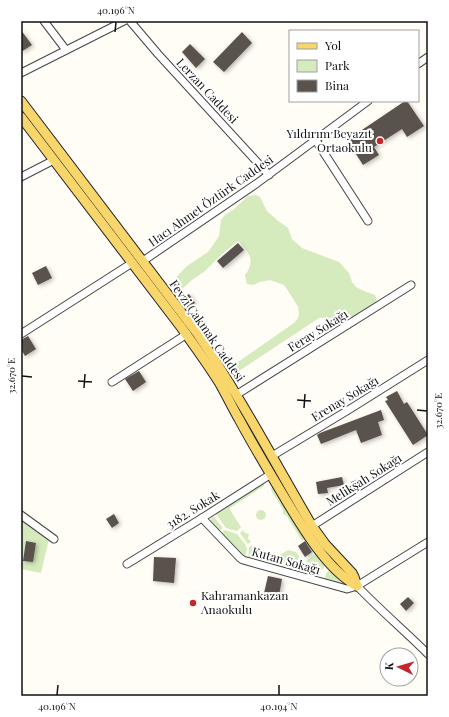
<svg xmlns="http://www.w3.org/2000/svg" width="449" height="717" font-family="'Playfair Display',serif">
<defs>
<filter id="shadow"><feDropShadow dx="2" dy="1.5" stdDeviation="2" flood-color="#0004"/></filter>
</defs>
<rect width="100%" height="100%" fill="#fffdf5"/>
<g fill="#d5ebbd">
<path d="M256 195 260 197 267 211 277 220 288 228 292 239 302 248 339 262 349 273 352 282 356 287 364 291 375 295 377 300C373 308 351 321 341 321 332 320 330 316 319 318L239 371H236L234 368 235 364 294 323 298 318 299 314 298 307 292 297 284 285 270 280 260 282 253 285 247 284 245 275C256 261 249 252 238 241L222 254 205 271 192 280 180 291 176 290 174 284 176 278 179 274 187 266 208 252 213 245 219 236 221 220 225 215 233 210 248 196Z"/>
<polygon points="264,482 264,486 230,508 230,510 241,527 237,531 226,528 216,514"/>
<polygon points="272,485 305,539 302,541 286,515 283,514 283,510 271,490"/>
<circle cx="261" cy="515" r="5"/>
<polygon points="213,516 223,528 219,531 211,522 211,519"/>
<polygon points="21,518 49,539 41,573 21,569"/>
<polygon points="225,530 237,534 245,544 247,549 245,558 221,533"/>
<polygon points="243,530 245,533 249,534 248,538 251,542 248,544 240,533"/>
<polygon points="252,545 264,562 268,562 288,550 296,552 306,566 309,568 321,572 319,579 248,560 249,547"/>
<polygon points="315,554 325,566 322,570 312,567 306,561"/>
<polygon points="329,570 342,584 341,585 324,580 326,574"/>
</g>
<g fill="#5a524d" filter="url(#shadow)">
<polygon points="21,30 32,45 21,52"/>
<polygon points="242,32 252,43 224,72 213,62"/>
<polygon points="190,44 205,59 196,68 182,52"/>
<polygon points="405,101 407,101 424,126 407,137 402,129 374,147 379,155 363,165 347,140"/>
<polygon points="238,243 244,250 223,268 217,261"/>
<polygon points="46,266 52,278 38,285 32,273"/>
<polygon points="189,294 195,303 187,308 181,299"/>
<polygon points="28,336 36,349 25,356 21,349 21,340"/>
<polygon points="139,371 146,382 133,391 125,379"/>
<polygon points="397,391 404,404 407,402 428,435 413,445 385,401 388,400 386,397"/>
<polygon points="381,410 384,420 378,422 382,435 361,443 356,430 321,444 317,435 320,433"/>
<polygon points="342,477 344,485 327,488 328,493 318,494 316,482"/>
<polygon points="359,479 362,486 354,489 351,482"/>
<polygon points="114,514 119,523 112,528 106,519"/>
<polygon points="26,541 36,543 33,562 23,561"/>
<polygon points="305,541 312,552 305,557 298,546"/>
<polygon points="154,557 176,558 174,583 153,581"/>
<polygon points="268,576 282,579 279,596 264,593"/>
<polygon points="408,597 414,603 406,611 400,604"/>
</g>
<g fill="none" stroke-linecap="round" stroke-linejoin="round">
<defs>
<g id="minor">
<polyline points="44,21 66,50"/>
<polyline points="130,21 158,54 269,175"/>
<polyline points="418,64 428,57"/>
<polyline points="21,73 124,21"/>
<polyline points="315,139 368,221"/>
<polyline points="21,177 54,160"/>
<polyline points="143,261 256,184 368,101"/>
<polyline points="21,334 132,263"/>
<polyline points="112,382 187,334"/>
<polyline points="236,395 411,285"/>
<polyline points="272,456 350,409 428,360"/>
<polyline points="21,515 54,539"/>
<polyline points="202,518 240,558 243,560 347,589 357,586 428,542"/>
<polyline points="312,526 428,452"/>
<polyline points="127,564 202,518 271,474"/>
<path d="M357 586C380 610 405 631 428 654"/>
</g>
<g id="major">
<path d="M21 101 197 333C239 395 274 461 312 526L325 544 352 573 354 577 357 586"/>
<path d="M21 117 181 327C194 345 207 363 219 382 226 394 232 407 239 419 253 445 268 470 283 495 301 525 326 569 357 586"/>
</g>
</defs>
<use href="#minor" stroke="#444" stroke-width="9"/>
<use href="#major" stroke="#222" stroke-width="11"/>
<use href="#minor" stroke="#fff" stroke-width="7"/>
<use href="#major" stroke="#f9d66b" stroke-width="9"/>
</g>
<path fill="none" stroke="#111" stroke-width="1.5" d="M115 32 116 22M22 376 32 377M78 381 92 382M84 388 85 374M297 400 311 401M304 408 305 394M417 410 427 411M57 695 58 685M279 695V685"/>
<g fill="#c4262e" stroke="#fff" stroke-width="1.5">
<circle cx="380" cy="141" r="4"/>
<circle cx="193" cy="603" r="4"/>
</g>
<g text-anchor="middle" stroke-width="4" stroke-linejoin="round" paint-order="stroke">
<g font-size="12" fill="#111" stroke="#fff">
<text transform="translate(207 91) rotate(47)" y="4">Lerzan Caddesi</text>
<text transform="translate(211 201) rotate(-35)" y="4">Hacı Ahmet Öztürk Caddesi</text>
<text transform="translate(207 331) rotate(55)" y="4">Fevzi Çakmak Caddesi</text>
<text transform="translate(318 331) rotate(-32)" y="4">Feray Sokağı</text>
<text transform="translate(345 399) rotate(-31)" y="4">Erenay Sokağı</text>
<text transform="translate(364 480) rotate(-32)" y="4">Melikşah Sokağı</text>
<text transform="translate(193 510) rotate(-32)" y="4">3182. Sokak</text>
<text transform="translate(286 561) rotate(16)" y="4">Kutan Sokağı</text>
</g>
<g font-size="12" fill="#111" stroke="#fff" text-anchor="end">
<text x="372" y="138">Yıldırım Beyazıt<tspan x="372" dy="14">Ortaokulu</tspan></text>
<text x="201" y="600" text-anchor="start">Kahramankazan<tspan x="201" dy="14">Anaokulu</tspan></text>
</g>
</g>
<rect width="449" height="717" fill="none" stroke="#ffffff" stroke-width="44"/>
<rect x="289" y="30" width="130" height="72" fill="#ffffff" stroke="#a0a0a0"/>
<rect x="297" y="43" width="20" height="6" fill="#f9d66b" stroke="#a0a0a0"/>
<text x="325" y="50" font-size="12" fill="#111111">Yol</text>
<rect x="297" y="60" width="20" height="12" fill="#d5ebbd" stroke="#a0a0a0"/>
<text x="325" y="70" font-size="12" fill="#111111">Park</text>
<rect x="297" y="80" width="20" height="12" fill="#5a524d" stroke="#a0a0a0"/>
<text x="325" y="90" font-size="12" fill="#111111">Bina</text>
<g transform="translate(399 667) rotate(275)"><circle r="19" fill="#ffffff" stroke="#a0a0a0"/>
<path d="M0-3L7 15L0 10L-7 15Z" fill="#c4262e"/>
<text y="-6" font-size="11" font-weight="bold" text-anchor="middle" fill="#111111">K</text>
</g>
<rect x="22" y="22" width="405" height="673" fill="none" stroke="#111" stroke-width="1.5"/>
<g font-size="10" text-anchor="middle" fill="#111">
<text x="116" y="14">40.196°N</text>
<text transform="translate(11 376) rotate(-90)" y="4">32.670°E</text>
<text transform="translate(438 411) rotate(-90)" y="4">32.670°E</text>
<text x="57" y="710">40.196°N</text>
<text x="279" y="710">40.194°N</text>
</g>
</svg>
